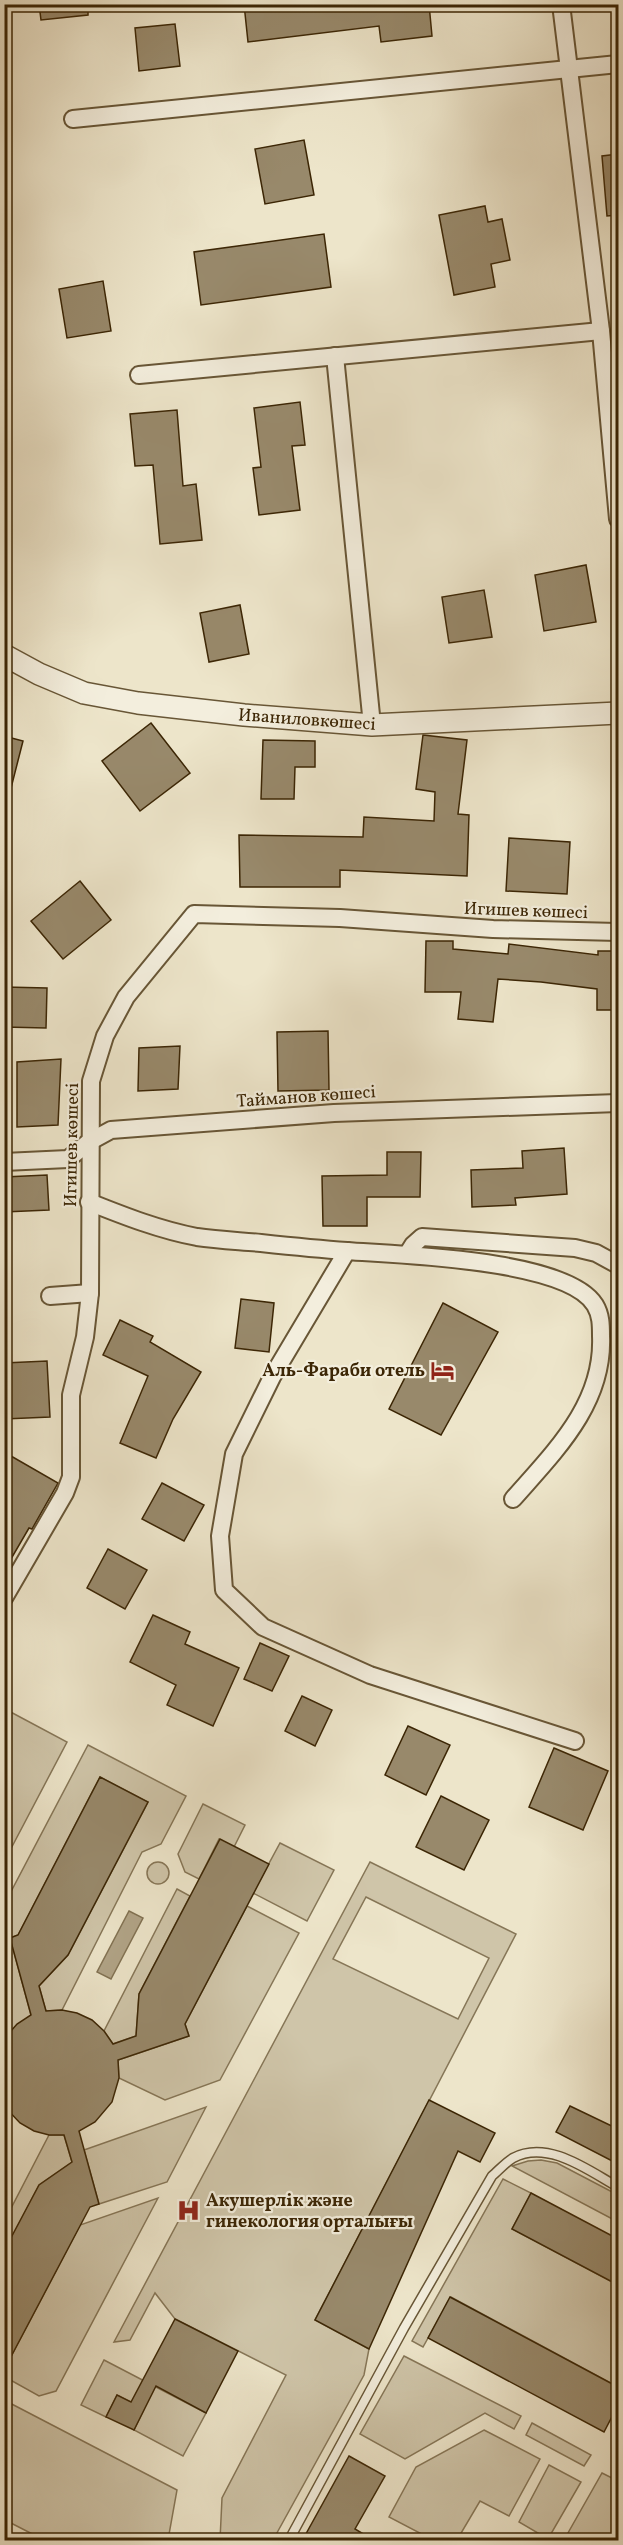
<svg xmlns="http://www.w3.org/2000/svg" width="623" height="2545" font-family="Vollkorn,serif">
<rect width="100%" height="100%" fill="#ede5ca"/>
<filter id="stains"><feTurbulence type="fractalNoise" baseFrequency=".00333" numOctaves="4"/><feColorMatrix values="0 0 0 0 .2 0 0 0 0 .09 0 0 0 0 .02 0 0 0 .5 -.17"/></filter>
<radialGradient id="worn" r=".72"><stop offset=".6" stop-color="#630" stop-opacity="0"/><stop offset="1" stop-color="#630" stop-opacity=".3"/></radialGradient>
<g fill="#cfc5a9" stroke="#867657" stroke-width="1.5" fill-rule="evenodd">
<polygon points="5,1709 67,1742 5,1860"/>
<polygon points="88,1745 186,1796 161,1844 142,1852 62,2010 46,2011 39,1986 68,1955 148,1802 100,1777 18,1935 10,1938 31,2015 12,2030 5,2026 4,1905"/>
<polygon points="203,1804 245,1825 234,1847 219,1839 199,1879 185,1872 178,1854"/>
<polygon points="280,1843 334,1870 307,1921 253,1893"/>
<path d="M370 1862 516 1934 315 2320 369 2349 364 2375 273 2540H220L222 2498 286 2375 175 2319 155 2293 130 2340 114 2342ZM366 1897 489 1958 458 2019 333 1959Z"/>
<circle cx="158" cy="1873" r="11"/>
<polygon points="177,1889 190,1896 139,1994 136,2036 113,2044 104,2031"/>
<polygon points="247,1906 299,1933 220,2080 165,2100 119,2078 118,2060 189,2036 185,2024"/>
<polygon points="206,2107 167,2182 99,2204 84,2150"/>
<polygon points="49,2135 64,2135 72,2162 39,2185 5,2251 5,2220"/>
<polygon points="541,2160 557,2163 618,2195 618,2222 512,2166 528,2161"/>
<polygon points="503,2179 531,2193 512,2229 618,2285 618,2387 451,2297 423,2347 412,2341"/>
<polygon points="158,2198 56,2391 39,2396 5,2377 4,2366 6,2366 80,2225"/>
<polygon points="404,2356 521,2416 514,2429 485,2413 405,2459 360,2434"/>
<polygon points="104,2360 206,2413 183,2456 134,2430 144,2409 117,2395 106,2417 81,2405"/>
<polygon points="4,2400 177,2490 168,2540 44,2540 5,2520"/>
<polygon points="532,2423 591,2455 584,2466 526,2435"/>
<polygon points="484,2430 540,2459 509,2516 480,2501 457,2540 433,2540 389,2517 416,2467"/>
<polygon points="549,2465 581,2482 548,2539 519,2522"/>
<polygon points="602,2473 618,2481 618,2540 564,2540"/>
</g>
<polygon fill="#b1a487" stroke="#827253" stroke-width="1.5" points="129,1911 143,1918 111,1979 97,1972"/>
<g fill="#98896b" stroke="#3c2605" stroke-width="1.5">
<polygon points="39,4 88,4 88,15 41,20"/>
<polygon points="244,4 429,4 432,36 381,42 379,26 248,42"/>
<polygon points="175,24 180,66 139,71 135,28"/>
<polygon points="304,140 314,195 265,204 255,149"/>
<polygon points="618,154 618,215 607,216 602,156"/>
<polygon points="485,206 488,222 502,219 510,260 491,264 495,287 454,295 439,215"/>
<polygon points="324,234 331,287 201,305 194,252"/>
<polygon points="103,281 111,331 67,338 59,289"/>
<polygon points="300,402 305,445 292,446 300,510 259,515 253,468 261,467 254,408"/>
<polygon points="177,410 183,486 196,484 202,540 160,544 153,465 135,466 130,414"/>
<polygon points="586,565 596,622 544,631 535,575"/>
<polygon points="484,590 492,637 449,643 442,597"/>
<polygon points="240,605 249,654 209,662 200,613"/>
<polygon points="151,723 190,773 140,811 102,761"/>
<polygon points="423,735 467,740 458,814 469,815 467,876 340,870 340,887 240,887 239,835 363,837 364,817 434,821 435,792 416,789"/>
<polygon points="4,736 23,741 10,792 4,792"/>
<polygon points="263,740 315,741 315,767 295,767 294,799 261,799"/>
<polygon points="509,838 570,842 567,894 506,891"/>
<polygon points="80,881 111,920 63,959 31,921"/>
<polygon points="426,941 453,941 453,949 508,954 509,944 598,955 598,951 618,951 618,1010 597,1010 597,989 541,982 498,979 493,1022 458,1019 461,992 425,992"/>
<polygon points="4,987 47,988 46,1028 4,1027"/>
<polygon points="328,1031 329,1090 278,1091 277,1032"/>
<polygon points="180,1046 178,1089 138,1091 139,1048"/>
<polygon points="61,1059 58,1125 17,1127 17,1062"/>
<polygon points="564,1148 567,1194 515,1198 516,1205 472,1207 471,1170 523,1168 522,1151"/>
<polygon points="387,1152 421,1152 420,1197 367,1197 367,1226 323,1226 322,1176 387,1175"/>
<polygon points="47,1175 49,1210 4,1212 4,1177"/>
<polygon points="241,1299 274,1303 269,1352 235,1348"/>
<polygon points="443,1303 498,1332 441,1435 389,1409"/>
<polygon points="120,1320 153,1336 150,1342 201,1372 173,1419 156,1458 120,1443 148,1376 103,1355"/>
<polygon points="47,1361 50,1417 4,1419 4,1363"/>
<polygon points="4,1452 58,1483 32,1529 29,1528 4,1571"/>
<polygon points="162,1483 204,1505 184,1541 142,1519"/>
<polygon points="108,1549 147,1570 125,1609 87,1588"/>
<polygon points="153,1615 190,1632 185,1644 239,1668 213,1726 167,1705 176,1685 130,1662"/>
<polygon points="260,1643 289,1656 272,1691 244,1679"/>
<polygon points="302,1696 332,1710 315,1746 285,1731"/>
<polygon points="408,1726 450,1745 426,1795 385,1775"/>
<polygon points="554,1748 608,1771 583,1830 529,1807"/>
<polygon points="100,1777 148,1802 68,1955 39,1986 46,2011 62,2010 77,2013 92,2020 104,2031 113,2044 136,2036 139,1994 220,1839 269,1864 185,2024 189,2036 118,2060 119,2078 112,2102 95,2122 79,2131 99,2204 90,2207 4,2370 4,2251 39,2185 72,2162 64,2135 49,2135 34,2131 20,2123 4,2106 4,2039 17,2024 31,2015 10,1938 18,1935"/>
<polygon points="441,1796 489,1820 464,1870 416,1847"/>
<polygon points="429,2100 495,2133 480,2162 458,2151 369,2349 315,2320"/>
<polygon points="570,2106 618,2129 618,2164 556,2132"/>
<polygon points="531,2193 618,2239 618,2285 512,2229"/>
<polygon points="450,2297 618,2387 618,2405 604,2432 428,2338"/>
<polygon points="175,2319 238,2351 206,2413 156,2386 134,2430 106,2417 117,2395 131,2402"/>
<polygon points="349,2456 385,2476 355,2529 375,2541 302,2541"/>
</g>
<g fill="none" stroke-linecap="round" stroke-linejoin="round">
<defs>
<path id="service" d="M289 2540 404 2328 492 2176C498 2171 506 2162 513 2158 548 2139 589 2171 618 2187"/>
<g id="minor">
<polyline points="561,4 601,331 618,519"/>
<polyline points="73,119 618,64"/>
<polyline points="335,356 372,725"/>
<polyline points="139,375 601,331"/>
<polyline points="4,1162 68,1159 89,1142 111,1130 334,1113 618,1103"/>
<path d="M89 1202C124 1216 160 1230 197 1237 218 1240 240 1241 261 1243 289 1246 318 1249 347 1251 399 1255 567 1259 595 1305 601 1315 601 1325 601 1336 604 1404 555 1451 513 1499"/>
<polyline points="347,1251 272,1377 234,1454 220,1536 224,1590 263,1627 370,1675 575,1741"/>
<polyline points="408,1253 413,1245 422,1237 575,1248 596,1253 618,1265"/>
<polyline points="50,1296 90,1293"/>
<polyline points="4,1598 65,1493 71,1477 71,1395 85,1337 90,1293 91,1081 105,1036 126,997 194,914 340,918 493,929 618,932"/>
</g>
<polyline id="tertiary" points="4,655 39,674 84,693 138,703 244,715 372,725 618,713"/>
</defs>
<use href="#service" stroke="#685636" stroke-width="11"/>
<use href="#minor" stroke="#685636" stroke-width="20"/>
<use href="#tertiary" stroke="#685636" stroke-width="24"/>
<use href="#service" stroke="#f3eedd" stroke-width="8"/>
<use href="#minor" stroke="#f3eedd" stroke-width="16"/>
<use href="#tertiary" stroke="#f3eedd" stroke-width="21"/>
</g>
<defs>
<symbol id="hotel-bare" viewBox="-9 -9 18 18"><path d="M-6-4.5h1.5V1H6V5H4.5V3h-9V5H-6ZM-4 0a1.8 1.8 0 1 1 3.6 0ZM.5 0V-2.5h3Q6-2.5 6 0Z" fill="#8f2418" stroke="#f3eedd" stroke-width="2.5" paint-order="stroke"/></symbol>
<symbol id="hospital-bare" viewBox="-9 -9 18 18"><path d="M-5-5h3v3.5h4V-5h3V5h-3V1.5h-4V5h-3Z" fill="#8f2418" stroke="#f3eedd" stroke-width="2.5" paint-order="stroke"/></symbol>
</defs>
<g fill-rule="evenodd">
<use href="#hotel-bare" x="426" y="1354" width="33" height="33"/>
<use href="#hospital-bare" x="172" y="2194" width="33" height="33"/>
</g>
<g text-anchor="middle" stroke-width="4.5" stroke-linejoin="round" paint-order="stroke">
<g font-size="18" fill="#3c2605" stroke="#f3eedd">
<text transform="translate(307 719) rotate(4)" y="6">Иваниловкөшесі</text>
<text transform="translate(526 910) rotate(2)" y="6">Игишев көшесі</text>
<text transform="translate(306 1096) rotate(-4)" y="6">Тайманов көшесі</text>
<text transform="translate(71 1145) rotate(-89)" y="6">Игишев көшесі</text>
</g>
<g font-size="18" font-weight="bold" fill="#3c2605" stroke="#f3eedd" text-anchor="end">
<text x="425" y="1376">Аль-Фараби отель</text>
<text x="206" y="2206" text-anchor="start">Акушерлік және<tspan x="206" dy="21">гинекология орталығы</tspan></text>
</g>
</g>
<rect width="623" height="2545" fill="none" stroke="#ede5ca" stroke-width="24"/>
<rect x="6" y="6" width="611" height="2533" fill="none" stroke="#3c2605" stroke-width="3"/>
<rect x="12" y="12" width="599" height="2521" fill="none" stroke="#3c2605" stroke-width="1.5"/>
<rect width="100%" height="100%" filter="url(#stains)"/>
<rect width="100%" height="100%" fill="url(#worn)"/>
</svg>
